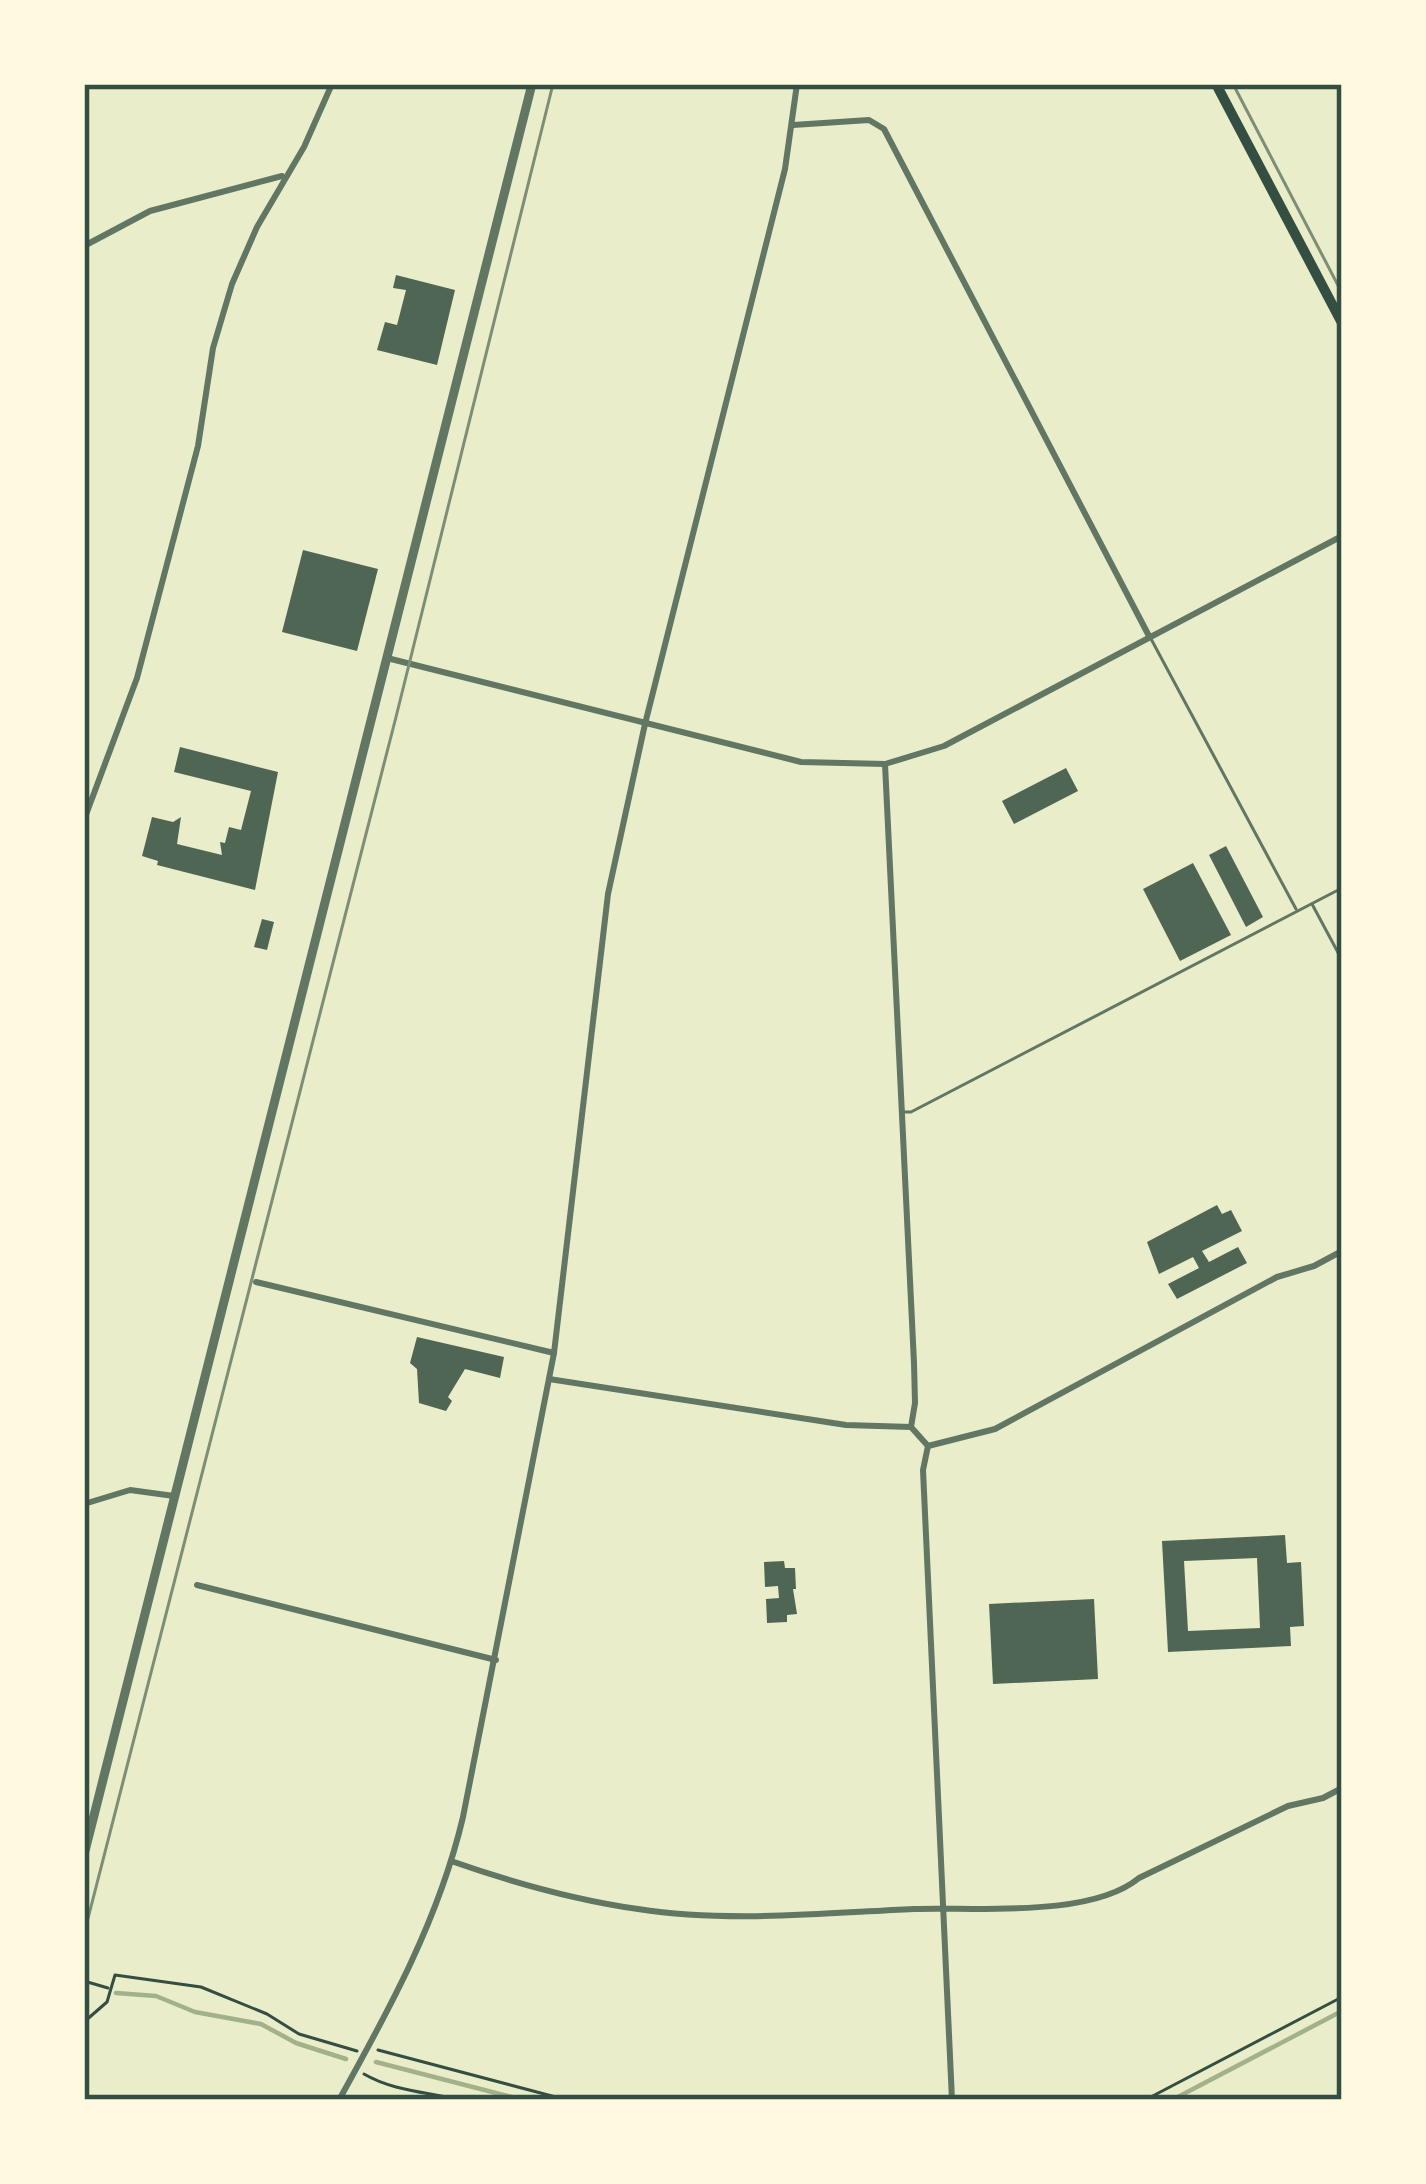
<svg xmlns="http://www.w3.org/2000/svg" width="1426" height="2184" font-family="'Asap Condensed',sans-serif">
<rect width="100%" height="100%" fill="#e9edc9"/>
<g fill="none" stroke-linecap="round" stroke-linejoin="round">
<g stroke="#a3b18a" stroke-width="4.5">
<polyline points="116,1993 156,1996 195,2012 261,2024 296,2043 346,2059"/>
<polyline points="376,2062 523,2100"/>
<polyline points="1172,2100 1342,2011"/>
</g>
</g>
<g fill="#4f6655" fill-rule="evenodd">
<polygon points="396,275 455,290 437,365 377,350 385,322 397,325 406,290 393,288"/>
<polygon points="303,550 378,569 357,651 282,632"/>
<polygon points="180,747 278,772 255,890 157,865 158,861 142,856 152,817 173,822 181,817 177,844 222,855 220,842 225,843 229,827 241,830 251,791 174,772"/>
<polygon points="1066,768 1078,791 1014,824 1002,801"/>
<polygon points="1226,846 1263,917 1246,927 1209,855"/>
<polygon points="1193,863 1231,935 1180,961 1143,889"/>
<polygon points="262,919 274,922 267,950 254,947"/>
<polygon points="1217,1205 1222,1214 1231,1210 1242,1231 1202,1251 1209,1262 1238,1247 1247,1263 1177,1299 1168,1284 1199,1268 1193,1257 1159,1274 1147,1242"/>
<polygon points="417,1337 504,1357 500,1378 465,1369 448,1397 452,1401 446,1411 419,1403 417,1369 410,1363"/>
<path d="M1285 1535 1287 1563 1301 1562 1304 1626 1290 1627 1291 1646 1168 1652 1162 1541ZM1257 1558 1260 1628 1188 1631 1184 1561Z"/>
<polygon points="784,1561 785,1568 795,1568 796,1589 793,1589 797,1614 787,1615 787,1622 767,1623 766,1599 779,1598 778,1586 765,1587 764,1562"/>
<polygon points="1094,1599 1098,1679 993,1684 989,1604"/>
</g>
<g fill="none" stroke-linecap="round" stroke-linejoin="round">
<g stroke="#344e41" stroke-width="3">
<polyline points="84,1981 108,1988"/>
<polyline points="84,2022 107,2002 115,1975 201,1987 267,2014 299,2034 357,2051"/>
<polyline points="378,2050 567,2100"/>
<path d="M364 2074C393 2091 427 2092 460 2100"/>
<polyline points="1145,2100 1342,1997"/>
</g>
<g stroke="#617663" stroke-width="3">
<polyline points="1150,637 1296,909"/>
<polyline points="1312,904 1342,960"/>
<polyline points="903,1112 911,1112 1342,888"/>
</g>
<g stroke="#617663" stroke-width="6">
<polyline points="793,125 869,120 884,129 1149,636"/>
<polyline points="84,246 150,211 282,176"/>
<polyline points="387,658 801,762 885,764 944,746 1342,536"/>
<polyline points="885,764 914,1363 915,1403 911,1427 928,1446"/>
<polyline points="84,820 137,678 198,446 213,348 232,284 257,227 304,147 332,84"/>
<polyline points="256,1282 554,1353"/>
<polyline points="549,1379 846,1425 911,1427"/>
<polyline points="928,1446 923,1470 952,2100"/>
<polyline points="928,1446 995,1429 1277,1277 1314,1266 1342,1251"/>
<polyline points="84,1504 130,1490 174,1496"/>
<polyline points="197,1585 496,1660"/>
<path d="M451 1861C511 1882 575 1900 638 1909 729 1923 823 1913 914 1909 975 1907 1091 1918 1139 1878L1288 1806 1323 1798 1342 1788"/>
<path d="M339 2100C389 2010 439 1919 463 1817L554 1353 608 894 645 724 785 169 797 84"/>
</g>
<polyline stroke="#617663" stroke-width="9" points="84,1855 532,84"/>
<polyline stroke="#344e41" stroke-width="10" points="1216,84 1342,323"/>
<g stroke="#7c8e77" stroke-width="3">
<polyline points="1233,84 1342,293"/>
<polyline points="84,1934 396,717 553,84"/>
</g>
</g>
<rect width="1426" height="2184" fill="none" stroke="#fefae0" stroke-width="174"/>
<rect x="87" y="87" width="1252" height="2010" fill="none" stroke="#344e41" stroke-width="4.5"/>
</svg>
